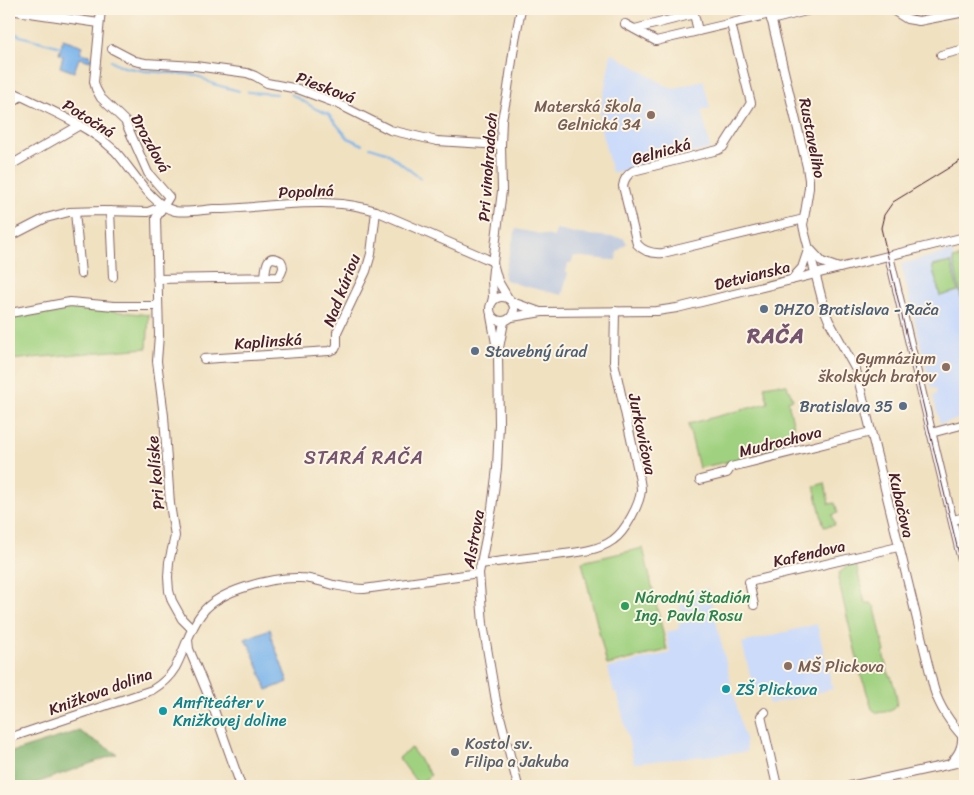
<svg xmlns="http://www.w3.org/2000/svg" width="974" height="795" font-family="Sriracha,sans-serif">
<rect width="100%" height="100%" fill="#fcf5e5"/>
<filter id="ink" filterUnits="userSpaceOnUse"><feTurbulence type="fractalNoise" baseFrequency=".02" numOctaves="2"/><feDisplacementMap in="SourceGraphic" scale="10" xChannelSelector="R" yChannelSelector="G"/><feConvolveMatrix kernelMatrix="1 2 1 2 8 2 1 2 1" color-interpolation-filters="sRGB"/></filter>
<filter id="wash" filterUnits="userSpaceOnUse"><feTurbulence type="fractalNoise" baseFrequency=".0096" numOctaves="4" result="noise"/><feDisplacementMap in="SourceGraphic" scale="20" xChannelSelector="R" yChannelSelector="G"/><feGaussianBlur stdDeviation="1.12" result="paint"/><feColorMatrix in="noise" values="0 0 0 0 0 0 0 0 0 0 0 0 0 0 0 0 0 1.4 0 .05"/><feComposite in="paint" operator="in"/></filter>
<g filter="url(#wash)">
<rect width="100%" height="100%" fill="#f0e1c1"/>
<g fill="#ccdbfa">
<polygon points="611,53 672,89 703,80 710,108 701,110 710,147 709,149 612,173 599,121"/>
<polygon points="952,251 965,316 965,417 940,424 933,397 937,393 936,389 931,387 901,264"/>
<polygon points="708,588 743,733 744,733 747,752 634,763 617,692 614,693 608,668 670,653 666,632 679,629 678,624 683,623 678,595"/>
<polygon points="817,624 833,689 769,704 766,693 760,689 754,690 742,643"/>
</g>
<polygon fill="#b8c5de" points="516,229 554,237 556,229 579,234 623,238 627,243 617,252 616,260 611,260 574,256 571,263 568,263 566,272 568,273 562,295 520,285 504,279 504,273"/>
<g fill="#a0d180" stroke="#757856">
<polygon points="965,256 965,316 953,259"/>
<polygon points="951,262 958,291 940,296 932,266"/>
<polygon points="70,306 149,315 147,348 9,360 9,316"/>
<path d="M776 384 787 385C788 391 791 393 793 399L788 401 794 427 781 446 744 455 745 460 735 463 726 462 699 468 688 424 768 403 764 386Z"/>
<polygon points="825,483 829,504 835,503 838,513 832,515 835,525 824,527 814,486"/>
<polygon points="643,548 667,650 607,665 582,562"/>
<path d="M853 562 855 563 856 564 865 603C870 603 873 603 875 608L885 652 883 653 889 676H891C893 684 901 703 894 709 890 712 882 712 877 713L872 709 865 686 862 679 838 579 839 573Z"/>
<polygon points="411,748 431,775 418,784 399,758"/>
</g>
<polygon fill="#80b36e" stroke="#65694c" points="79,731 117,754 28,786 9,786 9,753"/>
<g fill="#7bb5ec" stroke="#626a8c">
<polygon points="63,39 83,46 80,53 89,55 92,58 91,61 79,58 74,72 60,67 63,56 59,54"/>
<polygon points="270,629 272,635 271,636 288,682 267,690 249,644 248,645 245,639"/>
</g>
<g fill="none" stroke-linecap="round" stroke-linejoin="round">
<g stroke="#7bb5ec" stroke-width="2">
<polyline points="9,30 20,36 61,47"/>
<polyline points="111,61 124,67 145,71 197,75 213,84 239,91"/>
<polyline points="248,92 277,94"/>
<polyline points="291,94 316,109 328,114 348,138 363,145"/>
<polyline points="370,147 386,152 420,178"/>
</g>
</g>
</g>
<g filter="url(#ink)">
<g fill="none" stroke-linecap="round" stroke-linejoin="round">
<defs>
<g id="minor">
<polyline points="101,9 94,82 96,89 101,98 125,121 148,173 169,197 156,218 159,335 157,361 164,416 170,504 175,536 169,562 168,577 169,591 172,601 182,619 192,629"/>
<path d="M769 9 807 167 809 180V188L803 225 804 230 825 311 829 321 856 370 934 689C940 709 951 724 965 739"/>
<polyline points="891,9 907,19 919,21 965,12"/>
<polyline points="9,10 99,23"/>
<polyline points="771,20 814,9"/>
<polyline points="625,24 656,41 770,14"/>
<path d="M731 24 751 103 723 147 718 150 633 171C628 174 624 179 623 186L637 244C644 252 652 254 663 253L804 219"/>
<polyline points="635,29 694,14 698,31"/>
<polyline points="112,49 135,61 145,63 195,66 247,73 255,76 267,83 298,89 338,104 390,130 437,141 501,145"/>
<polyline points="941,55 965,49"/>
<path d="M9 90C44 108 85 123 114 150 131 167 151 206 175 211 187 213 201 210 213 209 233 209 254 207 274 205 309 203 342 200 376 211L485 258 491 261 493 263"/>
<polyline points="9,104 21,96"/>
<polyline points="9,166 80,125"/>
<polyline points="110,211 113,277"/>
<polyline points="75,212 81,274"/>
<polyline points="9,237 46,218 69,212 103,211 148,212 164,206"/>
<polyline points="810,249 822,262 839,268"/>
<polyline points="889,256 965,573"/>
<path d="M157 279 279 277C282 272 285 267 281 261 266 252 266 267 265 277"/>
<polyline points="791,280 802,268 808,250"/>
<circle cx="502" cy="309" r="12"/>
<polyline points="508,298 498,281 493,263 502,191 501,145 502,119 507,95 515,40 521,9"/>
<polyline points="492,302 493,297 492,279 493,269"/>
<polyline points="512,302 540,312"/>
<polyline points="10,313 70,302 114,306 158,306"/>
<polyline points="491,316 497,349"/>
<polyline points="512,317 542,312 657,311 677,308 965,237"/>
<polyline points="504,322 498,353 499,424 497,468 492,508 479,573 483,624 496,701 518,786"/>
<polyline points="204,359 329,351 335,349 337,345 337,332 366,271 371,254 376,211"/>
<polyline points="931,433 965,424"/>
<polyline points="700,480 727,473 731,467 871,432"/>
<polyline points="953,520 965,517"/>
<path d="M481 564C503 561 524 558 546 556 568 553 595 553 613 540 625 532 640 504 641 490 641 484 639 477 638 471L614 362 615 311"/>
<polyline points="754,605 749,582 898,547"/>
<polyline points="188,640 189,649 213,707 241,786"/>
<polyline points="765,712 761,716 777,786"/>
<path d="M9 738 152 690C162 684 169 678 175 668 185 650 189 629 202 613 219 590 273 577 300 578 311 578 323 582 334 585 344 587 353 589 364 589L479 573"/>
<path d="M950 764C958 755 963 748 962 735"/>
<polyline points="850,786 965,761"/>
</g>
</defs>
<use href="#minor" stroke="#846360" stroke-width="10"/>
<use href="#minor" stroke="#fff" stroke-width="8"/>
<polyline stroke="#4a1f2b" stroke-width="1" points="965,158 893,202 884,215 881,228 965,580"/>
</g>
</g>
<g fill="#8d6e63" stroke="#fcf5e5" stroke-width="2">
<circle cx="651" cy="115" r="5"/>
<circle cx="946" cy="367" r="5"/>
<circle cx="788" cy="666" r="5"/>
</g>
<g fill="#5c6f8a" stroke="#fcf5e5" stroke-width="2">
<circle cx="764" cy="309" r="5"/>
<circle cx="475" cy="351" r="5"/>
<circle cx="903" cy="406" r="5"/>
</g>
<circle fill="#2e9e5b" stroke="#fcf5e5" stroke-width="2" cx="625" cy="606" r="5"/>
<g fill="#0f9aa8" stroke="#fcf5e5" stroke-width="2">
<circle cx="726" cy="689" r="5"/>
<circle cx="163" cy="711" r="5"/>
</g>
<circle fill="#6b7280" stroke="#fcf5e5" stroke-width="2" cx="455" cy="752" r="5"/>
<g text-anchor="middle" stroke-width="4" stroke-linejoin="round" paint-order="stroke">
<g font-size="16" fill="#4a1f2b" stroke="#fcf5e5">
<text transform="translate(326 87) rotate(21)" y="6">Piesková</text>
<text transform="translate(89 118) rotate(32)" y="6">Potočná</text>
<text transform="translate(813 138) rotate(79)" y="6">Rustaveliho</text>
<text transform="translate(151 143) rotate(61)" y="6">Drozdová</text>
<text transform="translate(661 151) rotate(-16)" y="6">Gelnická</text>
<text transform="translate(487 167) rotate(-86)" y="6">Pri vinohradoch</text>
<text transform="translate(306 191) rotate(-2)" y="6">Popolná</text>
<text transform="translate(752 275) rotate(-14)" y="6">Detvianska</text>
<text transform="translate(341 290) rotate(-69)" y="6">Nad kúriou</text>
<text transform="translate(268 341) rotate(-4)" y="6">Kaplinská</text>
<text transform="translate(643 434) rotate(78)" y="6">Jurkovičova</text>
<text transform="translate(780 441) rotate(-14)" y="6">Mudrochova</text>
<text transform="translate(155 473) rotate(-95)" y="6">Pri kolíske</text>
<text transform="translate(902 505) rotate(77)" y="6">Kubačova</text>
<text transform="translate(473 539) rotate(-80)" y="6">Alstrova</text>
<text transform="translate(809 553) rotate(-13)" y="6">Kafendova</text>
<text transform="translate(100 691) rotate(-20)" y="6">Knižkova dolina</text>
</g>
<g font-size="16" fill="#785e54" stroke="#fcf5e5" text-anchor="end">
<text x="641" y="112">Materská škola<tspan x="641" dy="18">Gelnická 34</tspan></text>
<text x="936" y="364">Gymnázium<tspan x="936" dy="18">školských bratov</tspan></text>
<text x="798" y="672" text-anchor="start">MŠ Plickova</text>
</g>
<g font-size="16" fill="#4e5e75" stroke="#fcf5e5" text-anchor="start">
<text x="774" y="315">DHZO Bratislava - Rača</text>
<text x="485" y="357">Stavebný úrad</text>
<text x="893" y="412" text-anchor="end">Bratislava 35</text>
</g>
<g font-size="16" fill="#27864d" stroke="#fcf5e5" text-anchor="start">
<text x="635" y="603">Národný štadión<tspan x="635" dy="18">Ing. Pavla Rosu</tspan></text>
</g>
<g font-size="16" fill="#0d838f" stroke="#fcf5e5" text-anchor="start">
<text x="736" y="695">ZŠ Plickova</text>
<text x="173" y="708">Amfiteáter v<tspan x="173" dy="18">Knižkovej doline</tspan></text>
</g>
<g font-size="16" fill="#5b616d" stroke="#fcf5e5" text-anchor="start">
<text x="465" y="749">Kostol sv.<tspan x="465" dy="18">Filipa a Jakuba</tspan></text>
</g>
<g font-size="19" letter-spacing="1" fill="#74546f" stroke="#fcf5e5">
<text x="364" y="464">STARÁ RAČA</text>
</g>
<g font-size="21" font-weight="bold" letter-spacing="1" fill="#74546f" stroke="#fcf5e5">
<text x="776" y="343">RAČA</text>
</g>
</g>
<rect width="974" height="795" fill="none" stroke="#fcf5e5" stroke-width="30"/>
</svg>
